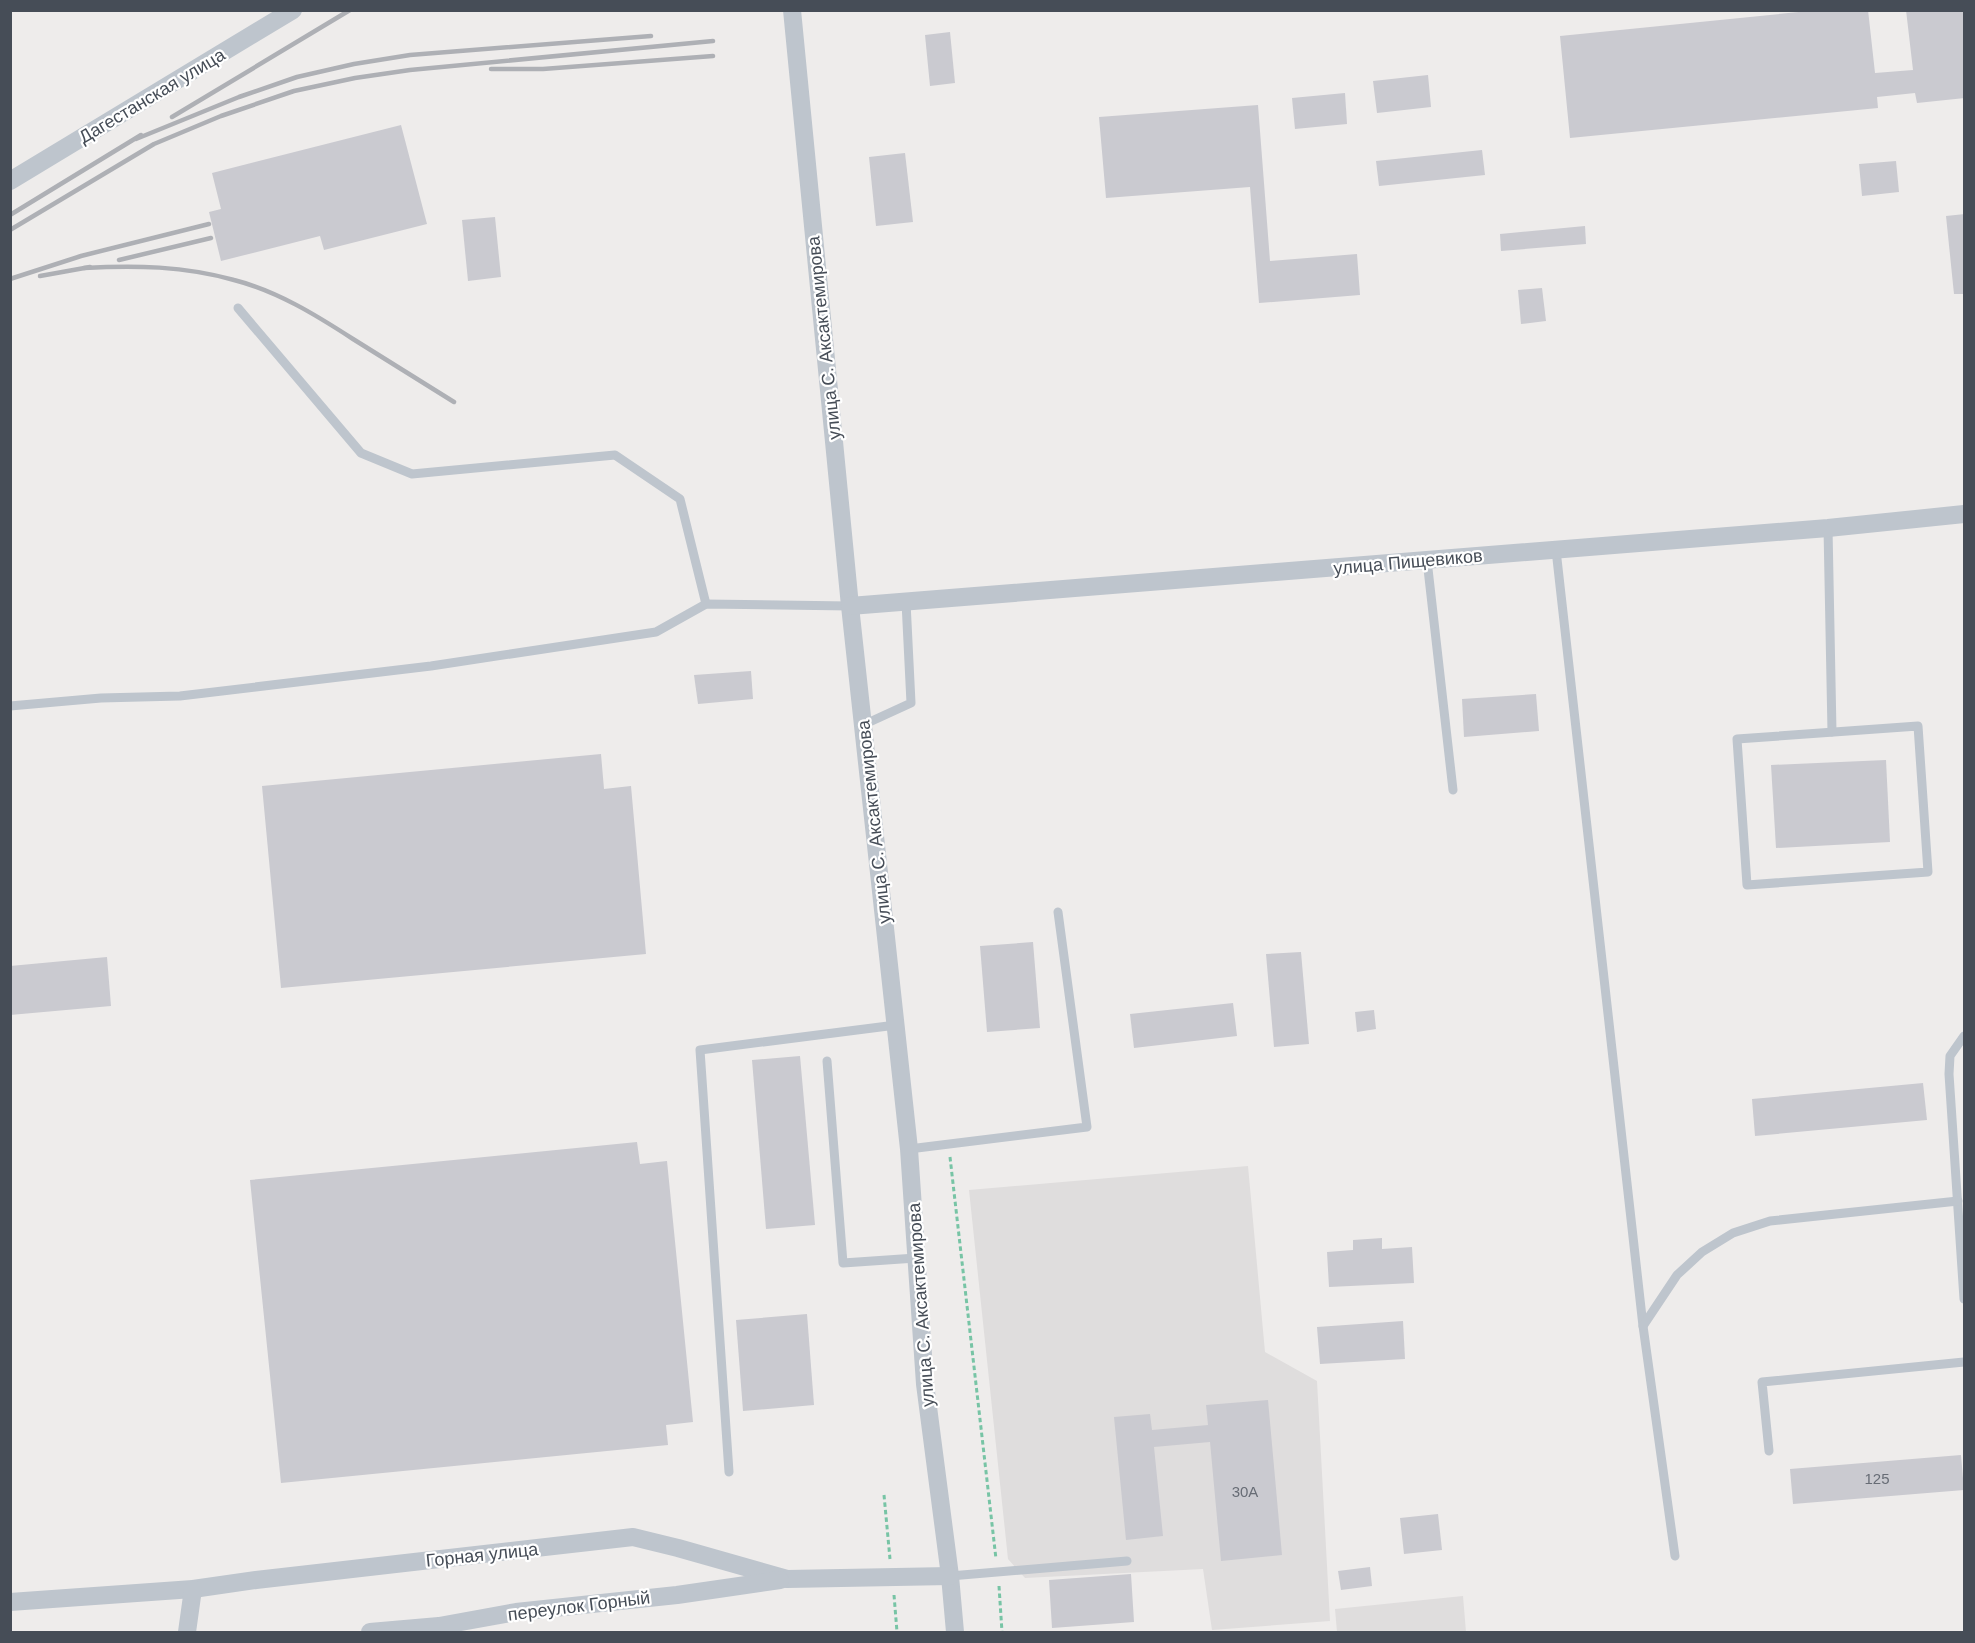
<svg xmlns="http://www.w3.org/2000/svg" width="1975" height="1643" font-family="Arial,sans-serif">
<rect width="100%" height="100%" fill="#eeeceb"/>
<g fill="#dfdddd">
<polygon points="1248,1166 1265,1352 1317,1381 1330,1621 1212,1630 1203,1569 1025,1578 1008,1559 969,1190"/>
<polygon points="1463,1596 1466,1632 1337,1632 1335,1609"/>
</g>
<g fill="#cacad0">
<polygon points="1819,10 1868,10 1875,73 1913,70 1906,10 1965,10 1965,98 1917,103 1915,93 1877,97 1878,108 1570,138 1560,36"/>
<polygon points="950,32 955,83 930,86 925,35"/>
<polygon points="1428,75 1431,107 1377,113 1373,81"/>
<polygon points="1345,93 1347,124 1295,129 1292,98"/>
<polygon points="1258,105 1270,261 1357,254 1360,295 1259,303 1250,187 1106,198 1099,117"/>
<polygon points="401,125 427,224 324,250 320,236 221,261 209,212 221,209 212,173"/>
<polygon points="1482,150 1485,175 1379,186 1376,161"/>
<polygon points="905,153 913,222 876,226 869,157"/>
<polygon points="1896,161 1899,192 1862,196 1859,164"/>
<polygon points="1965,214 1965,294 1954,294 1946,216"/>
<polygon points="495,217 501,277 468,281 462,220"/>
<polygon points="1585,226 1586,244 1501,251 1500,234"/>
<polygon points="1542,288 1546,321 1521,324 1518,290"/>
<polygon points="751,671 753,699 698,704 694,675"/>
<polygon points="1536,694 1539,731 1464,737 1462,699"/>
<polygon points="601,754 604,789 631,786 646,954 281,988 262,786"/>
<polygon points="1886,760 1890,842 1776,848 1771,765"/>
<polygon points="1033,942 1040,1028 987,1032 980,946"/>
<polygon points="1301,952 1309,1044 1274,1047 1266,954"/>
<polygon points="107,957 111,1006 10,1015 10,966"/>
<polygon points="1233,1003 1237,1036 1134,1048 1130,1014"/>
<polygon points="1374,1010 1376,1029 1357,1032 1355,1012"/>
<polygon points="800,1056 815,1225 766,1229 752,1060"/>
<polygon points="1923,1083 1927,1120 1755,1136 1752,1099"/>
<polygon points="637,1142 640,1164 667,1161 693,1422 666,1425 668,1445 281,1483 250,1180"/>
<polygon points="1382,1238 1382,1249 1412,1247 1414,1283 1329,1287 1327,1252 1353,1250 1353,1240"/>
<polygon points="807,1314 814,1405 743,1411 736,1320"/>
<polygon points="1403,1321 1405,1359 1320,1364 1317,1327"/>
<polygon points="1268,1400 1282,1555 1221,1561 1210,1442 1154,1447 1163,1536 1126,1540 1114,1417 1150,1414 1152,1430 1208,1425 1206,1405"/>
<polygon points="1961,1455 1964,1490 1793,1504 1790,1469"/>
<polygon points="1438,1514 1442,1550 1404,1554 1400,1518"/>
<polygon points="1370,1567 1372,1586 1341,1590 1338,1571"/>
<polygon points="1131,1574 1134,1622 1052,1628 1049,1580"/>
</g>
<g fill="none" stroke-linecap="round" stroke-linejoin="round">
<g stroke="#77c4a5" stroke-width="3" stroke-dasharray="4.5 3" stroke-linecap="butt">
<polyline points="950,1157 996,1559"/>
<polyline points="884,1495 890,1559"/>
<polyline points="999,1586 1002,1632"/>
<polyline points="894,1595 897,1632"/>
</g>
<g stroke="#bec5cd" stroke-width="9">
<polyline points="238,308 361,453 412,474 615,455 680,499 706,604"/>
<polyline points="1828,528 1832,732"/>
<polyline points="1556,550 1643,1326 1675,1556"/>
<polyline points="1427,560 1453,790"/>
<polyline points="10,706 101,698 180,696 431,666 656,632 706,604 850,606"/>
<polyline points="863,725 911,703 906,602"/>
<polygon points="1918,726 1928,872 1747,885 1737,739"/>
<polyline points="1964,1036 1950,1056 1949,1074 1964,1299"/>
<polyline points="827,1061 843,1263 916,1258"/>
<polyline points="909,1149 1087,1127 1058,912"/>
<polyline points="1643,1326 1677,1275 1702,1252 1733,1233 1770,1221 1958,1201"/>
<polyline points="1769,1451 1762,1382 1964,1362"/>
<polyline points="729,1472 700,1050 896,1025"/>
<polyline points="950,1576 1127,1561"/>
</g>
<g stroke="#bec5cd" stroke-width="18">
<polyline points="792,10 850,606 909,1149 925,1384 950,1576 955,1632"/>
<polyline points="10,181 293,10"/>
<polyline points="850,606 1828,528 1964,514"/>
<polyline points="10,1602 193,1589 256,1580 633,1537 678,1548 787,1579 950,1576"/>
<polyline points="187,1632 193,1589"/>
<polyline points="370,1632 439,1626 516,1612 677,1595 780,1580"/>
</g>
<g stroke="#aeb0b5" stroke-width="4.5">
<polyline points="491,69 543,69 713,56"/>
<polyline points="172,117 350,10"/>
<polyline points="136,139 239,97 297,77 354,64 410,55 651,36"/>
<polyline points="10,215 141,135"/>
<polyline points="10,230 154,144 221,116 294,91 355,78 410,70 713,41"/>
<polyline points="119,260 211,238"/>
<path d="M84 268C135 265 184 266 234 280 277 291 316 315 353 339 387 360 420 381 454 402"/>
<polyline points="40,276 90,267"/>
<polyline points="10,279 81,256 209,224"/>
</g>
</g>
<g text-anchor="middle" stroke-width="4.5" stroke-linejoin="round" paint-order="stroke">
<g font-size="15" fill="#676c75">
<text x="1877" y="1484">125</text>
<text x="1245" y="1497">30А</text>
</g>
<g font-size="18" fill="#464d57" stroke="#fff">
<text transform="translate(152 96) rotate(-31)" y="6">Дагестанская улица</text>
<text transform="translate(824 338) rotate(-96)" y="6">улица С. Аксактемирова</text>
<text transform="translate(1408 562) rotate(-5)" y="6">улица Пищевиков</text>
<text transform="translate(874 822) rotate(-96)" y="6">улица С. Аксактемирова</text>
<text transform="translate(921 1305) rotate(-94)" y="6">улица С. Аксактемирова</text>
<text transform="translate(482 1555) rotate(-6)" y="6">Горная улица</text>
<text transform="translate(579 1606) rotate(-7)" y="6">переулок Горный</text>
</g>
</g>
<rect width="1975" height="1643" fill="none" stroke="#464d57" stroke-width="24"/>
</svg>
